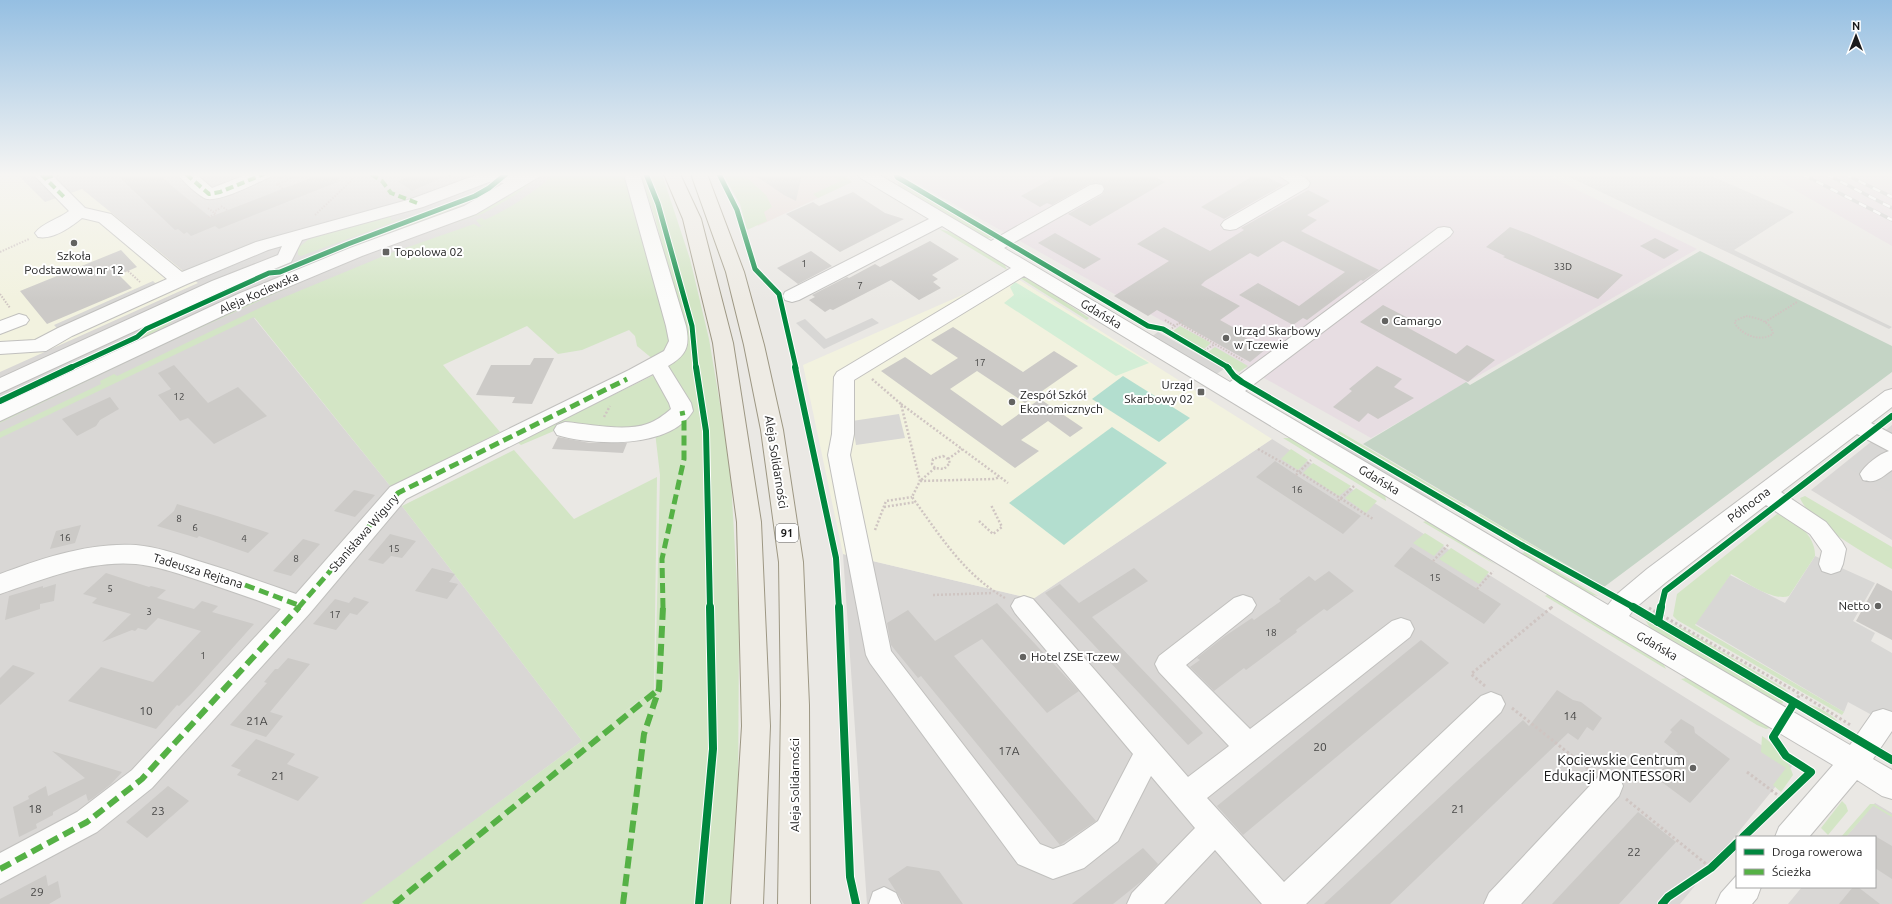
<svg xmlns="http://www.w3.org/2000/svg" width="1892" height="904" font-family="Ubuntu,sans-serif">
<rect width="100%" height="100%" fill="#eae8e4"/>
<g fill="#d9d7d5">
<polygon points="0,174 600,174 430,249 254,318 391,487 402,506 582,741 362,904 0,904"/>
<polygon points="1892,425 1892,540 1811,490"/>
<polygon points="1272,439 1793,765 1680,904 867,904 843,554 1033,599"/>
<polygon points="1875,803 1892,813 1892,904 1788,904 1802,887 1875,887 1875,837 1846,837"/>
</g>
<polygon fill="#e7dad6" points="732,174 840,174 852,182 758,226"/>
<g fill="#e7dde2">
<polygon points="913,174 1545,174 1697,249 1371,438 904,176"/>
<polygon points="1770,174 1892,174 1892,246 1788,186"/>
</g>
<g fill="#f2f2df">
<polygon points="0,174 17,174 45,202 82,189 198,283 0,372"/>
<polygon points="1010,274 1272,439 1033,599 843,554 803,365"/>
</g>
<g fill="#d8d7d5">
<polygon points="473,174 486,174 460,193 463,197 444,204 392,220 391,215 264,250 268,255 208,281 190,266 258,239 408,199 447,185 452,188 468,181 464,178"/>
<polygon points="1563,174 1707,174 1794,212 1734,250 1892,327 1889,329"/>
<polygon points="153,281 166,293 66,338 54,325"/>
<polygon points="872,318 879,323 824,349 796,323 805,319 826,339"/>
<polygon points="1158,332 1224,369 1215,375 1151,337"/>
<polygon points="899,414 905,438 856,445 852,421"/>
<polygon points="1321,438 1331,438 1436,501 1439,508"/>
<polygon points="1873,443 1892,453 1892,488 1887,491 1844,465"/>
<polygon points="1815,556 1875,583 1853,621 1875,633 1871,641 1892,653 1892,726 1848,702 1844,712 1694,623 1730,575 1785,603"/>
</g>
<g fill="#d3e5c5">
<path d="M538 174H543L515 195 484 213 419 235C462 219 503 205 538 174Z"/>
<path d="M554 174H621L625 178 666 321 669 341 668 350 654 360 637 346 635 336 629 330 582 350 558 354 527 326 443 365 500 432 391 487 254 317 0 438V432L101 384 100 381 114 374 117 376 270 303 391 253 474 224 479 227 507 215 481 226 476 220 482 218 484 220C510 209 533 193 554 174Z"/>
<polygon points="640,174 662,174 690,259 709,339 730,463 739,620 738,812 732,904 361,904 582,741 402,506 514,450 574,519 657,477 654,690 615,718 655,690 660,475 655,432 568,425 521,445 517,442 656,374 686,339 655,218"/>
<polygon points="723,174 743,174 766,195 772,207 764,212 767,221 747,230 740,204"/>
<polygon points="833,174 842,174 852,182 818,198 813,194 841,181 831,175"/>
<polygon points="504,181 505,183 455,209 327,255 475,198"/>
<polygon points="897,181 994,238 985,238 899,186"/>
<polygon points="390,215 391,221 405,218 312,252 301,256 298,255 298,248 309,239"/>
<polygon points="939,229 951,232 1004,263 1007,270"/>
<polygon points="1024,277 1032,280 1089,318 1087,320 1020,278"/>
<polygon points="291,284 292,286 156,348 0,423 0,421 202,324"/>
<polygon points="171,321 172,322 142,340 0,407 0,404 137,340 143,334"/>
<polygon points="1180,326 1211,343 1204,349 1173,331"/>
<polygon points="1215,347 1248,366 1239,372 1208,352"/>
<polygon points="1339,431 1466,506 1464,507 1337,433"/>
<polygon points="1283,438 1291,438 1385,494 1386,501"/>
<polygon points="1291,449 1308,460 1298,470 1281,459"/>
<polygon points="1313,463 1351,486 1339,496 1303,473"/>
<polygon points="1356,488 1377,501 1366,513 1345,498"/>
<path d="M1805 496 1892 547V569C1866 554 1811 524 1800 498Z"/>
<polygon points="1480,514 1604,587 1603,588 1479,516"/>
<path d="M1777 514C1795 519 1816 536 1815 556L1789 596C1774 602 1744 581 1731 574L1695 625 1844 712 1842 715 1677 620 1673 616 1677 594Z"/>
<polygon points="1426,521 1448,531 1496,565 1423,522"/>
<polygon points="1425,533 1444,545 1434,556 1413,543"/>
<polygon points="1451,548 1489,572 1479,584 1439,559"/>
<path d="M1525 552 1598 596C1576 594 1542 566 1522 553Z"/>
<polygon points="1547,595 1551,595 1663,663 1666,669 1545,596"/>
<polygon points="1643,617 1785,699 1782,704 1701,661 1653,632"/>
<polygon points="1664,620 1687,631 1785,689 1788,692 1787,695 1669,626"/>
<polygon points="1686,678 1694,680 1770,728 1766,729 1757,725 1681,679"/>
<path d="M1807 704C1820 707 1836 716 1842 728L1805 706Z"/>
<path d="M1762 736C1774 744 1789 761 1793 775L1781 792 1773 785 1786 768 1761 752Z"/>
<polygon points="1842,801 1846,805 1848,811 1828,835 1821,828"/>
<polygon points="1870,804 1874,804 1892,815 1892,817 1873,806 1846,837 1841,837"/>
</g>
<polygon fill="#c4d4c5" points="1700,251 1892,346 1892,372 1604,587 1363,444 1466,382 1470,385"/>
<polygon fill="#d3eed6" points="1015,282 1149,363 1116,376 1004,303 1014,295 1010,287"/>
<g fill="#b3decf">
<polygon points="1123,376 1190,418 1159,442 1092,399"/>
<polygon points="1112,427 1167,463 1064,545 1009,503"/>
</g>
<g fill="#cccac7">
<polygon points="116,174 156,174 161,178 163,177 173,187 210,217 321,174 337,174 340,181 219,229 215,226 191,236 187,232 184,234 178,229 175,230"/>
<polygon points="414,174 450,174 412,191 398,181"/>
<polygon points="753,174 802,174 796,201 784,195"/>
<polygon points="1060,174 1149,174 1165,182 1090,226 1068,214 1103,194 1105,188 1102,184 1089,184 1052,205 1047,203 1040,207 1021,196"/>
<polygon points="1256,174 1261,174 1283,185 1224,219 1201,207"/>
<polygon points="1308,190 1330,201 1307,215 1317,220 1301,231 1379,270 1363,281 1361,280 1307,320 1303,318 1293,325 1239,295 1258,283 1299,306 1345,272 1283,241 1258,257 1250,253 1205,281 1201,285 1240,306 1220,320 1238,330 1235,332 1266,349 1250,362 1157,310 1148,316 1114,296 1169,261 1137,244 1164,227 1210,251 1244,230 1241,228"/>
<polygon points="853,192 885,213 904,219 840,252 786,214 813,202 819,206"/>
<polygon points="1510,227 1529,234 1623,275 1598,299 1503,257 1505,256 1486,247"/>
<polygon points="1055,233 1101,259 1084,269 1038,243"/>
<polygon points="1655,238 1679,250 1664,259 1640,246"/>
<polygon points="930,241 959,259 932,275 938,279 933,282 941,288 919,300 891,280 833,310 830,309 825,312 809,300 815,297 812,295 847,277 849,278 875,264 880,267"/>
<polygon points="121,250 137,267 119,275 132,288 47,324 20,291"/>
<polygon points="811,251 832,266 798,284 777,268"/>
<polygon points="1383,305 1410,319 1403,325 1456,354 1467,345 1495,360 1468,382 1360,322"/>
<polygon points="953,327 1023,372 1054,351 1078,366 1025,403 977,371 950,389 1002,426 1040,399 1083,428 1070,437 1048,421 1021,440 1039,451 1015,468 881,371 905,357 931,375 958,358 931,340"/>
<polygon points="534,358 554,358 532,404 512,403 515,397 476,395 491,365 530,365"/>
<polygon points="174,365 208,403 238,387 267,416 214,444 188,418 180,421 158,395 171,389 158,373"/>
<polygon points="1377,366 1402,379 1394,387 1414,398 1378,419 1368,413 1359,422 1333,407 1352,391 1349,389"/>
<polygon points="110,397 119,409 100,420 96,426 77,436 62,419"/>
<polygon points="558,437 590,443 627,443 623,453 552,449"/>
<polygon points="1275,461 1296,475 1361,516 1343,534 1256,477"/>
<polygon points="354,490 375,495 355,517 334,511"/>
<polygon points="177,504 217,516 269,533 248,553 199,536 197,538 157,526 174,511"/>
<polygon points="81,525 75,543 50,549 56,531"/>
<polygon points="390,534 416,541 402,558 391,556 383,564 368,560"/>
<polygon points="303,539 320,544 291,576 273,571"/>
<polygon points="1411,547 1433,561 1501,604 1484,624 1394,566"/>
<polygon points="432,568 455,574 449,582 458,584 447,599 415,591"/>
<polygon points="1134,568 1148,581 1092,617 1203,733 1188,745 1045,593 1060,584 1079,603"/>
<polygon points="1329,571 1354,591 1327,611 1324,609 1296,630 1297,632 1246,670 1244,668 1214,691 1190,667 1200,660 1197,658 1225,636 1252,618 1254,620 1281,601 1279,599 1309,576 1315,581"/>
<polygon points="106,573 149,587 151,586 166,590 157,598 194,609 202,601 218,606 212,612 254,624 193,692 179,706 177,705 156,729 68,701 101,667 153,682 201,631 158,618 146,630 138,628 135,631 132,630 102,642 131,614 92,603 97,598 83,594"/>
<polygon points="1877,583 1892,591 1892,640 1856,621"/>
<polygon points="56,584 54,601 40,604 40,609 5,620 9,596 43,586 43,588"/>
<polygon points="354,597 369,602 357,615 350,613 336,630 313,624 335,599 349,603"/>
<polygon points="997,603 1079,691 1047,713 982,639 954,656 1096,821 1060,845 921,676 918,678 891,645 887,623 908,610 935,641"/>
<polygon points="1421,640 1449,663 1243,835 1217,806"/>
<polygon points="288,658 310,664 270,712 283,716 266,737 230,725 267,683 264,682 275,669 278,669"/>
<polygon points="13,665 35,673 0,705 0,678"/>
<polygon points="1557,690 1573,700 1581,702 1602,718 1593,731 1587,727 1578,740 1568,733 1390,904 1324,904 1523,720 1529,726"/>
<polygon points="1681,719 1694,727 1695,733 1730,759 1690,803 1655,777 1678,753 1664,742 1672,732 1670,730"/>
<polygon points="256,739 295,754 287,764 319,777 298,801 237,775 241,770 231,766"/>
<polygon points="52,751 122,772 111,784 93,798 88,801 86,794 53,812 53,815 36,824 37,828 19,837 13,807 29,799 28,796 46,786 48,796 85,778"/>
<polygon points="168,786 189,801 147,838 126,822"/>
<polygon points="1638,812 1676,842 1619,904 1552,904"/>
<polygon points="1875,836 1892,846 1892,879 1875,868"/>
<polygon points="1143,848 1158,864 1143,880 1113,904 1072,904"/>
<polygon points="907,866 939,871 963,904 904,904 888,879"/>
<polygon points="46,875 48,886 58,881 61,897 49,904 0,904 0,899"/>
<polygon points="1853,887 1858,887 1880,904 1839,904"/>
</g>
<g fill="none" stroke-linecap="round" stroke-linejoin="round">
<defs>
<g id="minor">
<path d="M33 174H51L85 208 111 214 182 272 256 242 411 199 479 174H541L539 177 476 214 362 256 252 302 0 421V405L238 294 350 248 464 206 504 183 489 182 423 207 302 240 291 262 226 289 0 393V378L212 281 278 255 282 246 268 250 187 284 72 336 46 351 0 354V342L35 340 58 328 167 279 99 222 82 218C71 227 53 240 38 237L35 233C42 223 59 219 69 211Z"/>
<path d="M178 174H196L212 188 248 174H272L270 177C254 184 223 201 207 199 200 197 182 181 178 174Z"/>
<path d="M624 174H640L686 326C690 346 687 355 668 366L691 403 693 411C670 449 594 446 557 435L554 430 557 425 565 422C589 424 624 432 647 424 656 421 664 415 671 409L669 403 653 374 406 499 310 613 152 788 97 832 0 884V853L77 812 132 770 281 609C252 598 222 588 192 578 173 572 156 566 136 564 89 560 44 579 0 594V574C42 558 90 542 136 545 157 547 175 553 195 560 229 570 262 582 296 594L390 487 629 370 664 351 669 341 666 326Z"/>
<path d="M857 174H878L991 241 1090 185 1096 184 1102 185 1104 189 1102 193 1004 248 1230 382 1438 228 1444 227 1450 228 1453 232 1450 236 1245 391 1608 605 1616 595 1647 569 1885 391 1892 389V407L1871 423 1892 434V470C1882 477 1876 484 1863 480L1860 474C1865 465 1879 454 1889 451L1857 434 1781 492 1826 522 1842 542 1846 549 1843 564 1840 571 1831 574 1822 571 1819 564 1822 551 1810 534 1766 505 1665 583 1634 609 1629 616 1850 745 1873 712 1883 709 1892 712V731L1873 759 1892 770V799L1882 796 1857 780 1809 837H1775L1779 827 1833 765 1602 627 1024 276 854 380V434L850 455 891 651 1040 844 1053 849 1064 845 1098 821 1133 754 1015 613 1011 606 1015 599 1024 596 1033 599 1188 777 1229 746 1159 672 1155 664 1159 656 1234 598 1243 595 1252 598 1256 605 1252 612 1186 665 1250 729 1392 621 1401 618 1410 621 1414 629 1410 637 1207 798 1284 882 1481 696 1491 692 1501 696 1505 704 1501 712 1306 904H1262L1215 850 1164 904H1127L1132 893 1195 828 1151 776 1118 841 1084 868 1053 879 1018 864 870 663 866 655 828 455 832 434 834 377 837 372 1011 268 942 226 799 300 792 302 785 300 783 296 785 292 929 219 859 177Z"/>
<path d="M1277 174C1289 174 1303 172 1310 183L1308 187 1236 229 1230 230 1224 229 1221 225 1224 221 1290 183Z"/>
<polygon points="19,314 26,316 29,320 26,324 0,334 0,321"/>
<polygon points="1609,773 1619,776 1623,786 1619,796 1521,904 1484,904 1489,893 1599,776"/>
<polygon points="1737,875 1737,887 1761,887 1757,898 1752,904 1716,904 1721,893"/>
<polygon points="884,887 896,893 901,904 869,904 873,892"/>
</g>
<g id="major">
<polygon points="664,174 680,174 701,219 733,343 761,522 770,726 763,904 731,904 742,726 737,522 713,343 683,219"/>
<polygon points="691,174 707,174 744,272 764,345 783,430 803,562 809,705 810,904 778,904 781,705 779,562 761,430 744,345 726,272"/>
</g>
</defs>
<use href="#minor" stroke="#c1c0be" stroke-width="2"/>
<use href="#major" stroke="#9d9783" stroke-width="2"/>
<g stroke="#cfc5c2" stroke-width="2" stroke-dasharray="1.5 1.5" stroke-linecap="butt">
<polyline points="279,178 288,174"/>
<polyline points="277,184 283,189"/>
<polyline points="276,185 301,174"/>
<polyline points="221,206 227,210"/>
<polyline points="208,208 213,212 221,208"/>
<polyline points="315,215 352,180 349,174"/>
<polyline points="208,217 216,214 213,212"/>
<polyline points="0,252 29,239"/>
<polyline points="128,271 140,282"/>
<polyline points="0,294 10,308"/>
<path d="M1746 316C1757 318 1771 321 1773 334 1760 342 1744 336 1735 324V321Z"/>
<polyline points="1165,320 1175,326"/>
<polyline points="1765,322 1797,302"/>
<polyline points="1179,323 1244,361"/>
<polyline points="1167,332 1183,320"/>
<polyline points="1202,352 1215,344"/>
</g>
<g stroke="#cfc5c2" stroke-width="2.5" stroke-dasharray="2 2" stroke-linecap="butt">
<path d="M872 379 901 404 920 481 912 497C939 534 964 575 1005 598"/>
<polyline points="901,404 1008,483"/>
<polyline points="604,417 610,406"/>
<polyline points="1258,449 1299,472 1373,519"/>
<polygon points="943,456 948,459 950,463 944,469 935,468 932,464 933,459"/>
<polyline points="948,459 962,449"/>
<polyline points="935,468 920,481 994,479 1000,477"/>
<polyline points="1296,475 1311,460"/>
<polyline points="1338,501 1354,486"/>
<polyline points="884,507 916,502"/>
<polyline points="979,521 993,534 1002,527 991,505"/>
<polyline points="875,530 886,501 912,497"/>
<polyline points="1433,561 1449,544"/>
<polyline points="1477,589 1493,571"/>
<polyline points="933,595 993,593"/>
<polyline points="1551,608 1553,606"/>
</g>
<g stroke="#cfc5c2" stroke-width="3" stroke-dasharray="2.5 2.5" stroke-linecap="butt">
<polyline points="1649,608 1809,699 1852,726"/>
<polyline points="1485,686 1471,674 1552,607"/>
<polyline points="1795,702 1800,694"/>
<polyline points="1512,708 1591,771"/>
<polyline points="1747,772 1783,799"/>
<polyline points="1626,799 1711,868"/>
<polyline points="855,898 860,904"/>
</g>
<use href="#minor" fill="#fcfcfb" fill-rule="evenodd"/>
<use href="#major" fill="#eeebe4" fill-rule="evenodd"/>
<defs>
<g id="rail">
<polyline points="1802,174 1892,220"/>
<polyline points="1826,174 1892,208"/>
<polyline points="1844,174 1892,197"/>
</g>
</defs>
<use href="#rail" stroke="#c9c9c8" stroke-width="3.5"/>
<use href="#rail" stroke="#fff" stroke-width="2.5" stroke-dasharray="8" stroke-linecap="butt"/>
<g stroke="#55b145" stroke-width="4" stroke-dasharray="8 4" stroke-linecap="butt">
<polyline points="41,174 65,198"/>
<polyline points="186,174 209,194 220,192 264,174"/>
<polyline points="371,174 382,181 391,193 417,203"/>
<polyline points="449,174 451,175"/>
<polyline points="45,178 58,174"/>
</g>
<g stroke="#55b145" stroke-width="5" stroke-dasharray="10 5" stroke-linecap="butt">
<polyline points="245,585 301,606"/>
<polyline points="298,608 398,493 627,379"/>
<polyline points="663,608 662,559 684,459 684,421 682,411"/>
</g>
<g stroke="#55b145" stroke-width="6" stroke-dasharray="12 6" stroke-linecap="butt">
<polyline points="0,869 87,822 142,779 299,607"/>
<polyline points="394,904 659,689"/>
<polyline points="623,904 644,734 659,689 663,607"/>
</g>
<defs>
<g id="cycleway-far2">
<polyline points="646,174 658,204 692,326 696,368"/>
<polyline points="719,174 737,210 755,269 779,294 796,368"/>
<polyline points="896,174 897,177 1148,326 1163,329 1229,368"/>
<polyline points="70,368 137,337 146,329 269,273 280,272 348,244 475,196 489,188 506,174"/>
</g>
<g id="cycleway-far1">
<polyline points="696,367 706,431 710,608"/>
<polyline points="795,367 836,558 839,608"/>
<polyline points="1227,367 1234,376 1242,382 1521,545 1635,608"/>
<polyline points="0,401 72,367"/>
<polyline points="1661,608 1665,591 1892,416"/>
</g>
<g id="cycleway">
<polyline points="839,607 850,877 856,904"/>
<polyline points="1633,607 1892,760"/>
<polyline points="1658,622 1661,607"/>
<polyline points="1743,837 1811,772 1786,756 1773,737 1794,703"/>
<polyline points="699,904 713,749 710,607"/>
<polyline points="1662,904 1668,897 1711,868 1737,843"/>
</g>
</defs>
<use href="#cycleway-far2" stroke="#fff" stroke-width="7"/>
<use href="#cycleway-far1" stroke="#fff" stroke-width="8"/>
<use href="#cycleway" stroke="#fff" stroke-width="10"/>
<use href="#cycleway-far2" stroke="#00873e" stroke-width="5"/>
<use href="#cycleway-far1" stroke="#00873e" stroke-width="6"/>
<use href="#cycleway" stroke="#00873e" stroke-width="8"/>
</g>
<linearGradient id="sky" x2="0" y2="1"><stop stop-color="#95bfe2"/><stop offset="0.58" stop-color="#f6f5f3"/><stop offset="1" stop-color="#f6f5f3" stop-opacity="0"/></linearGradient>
<rect width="1892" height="301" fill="url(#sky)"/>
<g fill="#636361" stroke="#fff" stroke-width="1.5">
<circle cx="74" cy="243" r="4"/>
<rect x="382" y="248" width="8" height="8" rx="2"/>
<circle cx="1385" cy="321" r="4"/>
<circle cx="1226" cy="338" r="4"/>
<rect x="1197" y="388" width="8" height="8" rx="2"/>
<circle cx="1012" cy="402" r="4"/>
<circle cx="1878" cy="606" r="4"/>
<circle cx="1023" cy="657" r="4"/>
<circle cx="1693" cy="768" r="4"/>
</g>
<g text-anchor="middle" stroke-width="4" stroke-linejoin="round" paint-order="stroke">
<g font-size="10" fill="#474746">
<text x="804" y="267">1</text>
<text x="1563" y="270">33D</text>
<text x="860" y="289">7</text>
<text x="980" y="366">17</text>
<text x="179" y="400">12</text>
<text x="1297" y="493">16</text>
<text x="179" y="522">8</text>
<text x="195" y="531">6</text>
<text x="65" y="541">16</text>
<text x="244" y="542">4</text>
<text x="394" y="552">15</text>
<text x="296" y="562">8</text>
<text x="1435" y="581">15</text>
<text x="110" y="592">5</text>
<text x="149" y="615">3</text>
<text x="335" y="618">17</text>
<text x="1271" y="636">18</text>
<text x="203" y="659">1</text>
</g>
<rect fill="#fff" stroke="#5f5f5f" stroke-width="1" x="776" y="524" width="22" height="18" rx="3"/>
<g font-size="11" font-weight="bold" fill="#1b1b1b">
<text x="787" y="537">91</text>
</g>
<g font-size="12" fill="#1b1b1b" stroke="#fff" text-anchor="start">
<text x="394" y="256">Topolowa 02</text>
<text x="74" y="260" text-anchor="middle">Szkoła<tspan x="74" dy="14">Podstawowa nr 12</tspan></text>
<text x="1393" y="325">Camargo</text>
<text x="1234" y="335">Urząd Skarbowy<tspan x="1234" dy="14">w Tczewie</tspan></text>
<text x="1193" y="389" text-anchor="end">Urząd<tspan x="1193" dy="14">Skarbowy 02</tspan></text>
<text x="1020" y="399">Zespół Szkół<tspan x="1020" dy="14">Ekonomicznych</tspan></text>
<text x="1870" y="610" text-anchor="end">Netto</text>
<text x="1031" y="661">Hotel ZSE Tczew</text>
</g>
<g font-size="12" fill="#1b1b1b" stroke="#fff">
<text transform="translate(259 293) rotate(-24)" y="4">Aleja Kociewska</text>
<text transform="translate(1101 314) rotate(31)" y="4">Gdańska</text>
<text transform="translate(776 462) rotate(81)" y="4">Aleja Solidarności</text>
<text transform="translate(1379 480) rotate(31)" y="4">Gdańska</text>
<text transform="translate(1749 505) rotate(-37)" y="4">Północna</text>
<text transform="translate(364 533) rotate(-49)" y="4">Stanisława Wigury</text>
<text transform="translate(198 571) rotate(17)" y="4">Tadeusza Rejtana</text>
<text transform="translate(1657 646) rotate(30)" y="4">Gdańska</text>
<text transform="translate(795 785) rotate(-90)" y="4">Aleja Solidarności</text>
</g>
<g font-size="12" fill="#474746">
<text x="146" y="715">10</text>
<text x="1570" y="720">14</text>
<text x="257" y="725">21A</text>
<text x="1320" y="751">20</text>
<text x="1009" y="755">17A</text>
<text x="278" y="780">21</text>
<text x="35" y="813">18</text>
<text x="1458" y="813">21</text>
<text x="158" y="815">23</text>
<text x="1634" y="856">22</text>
<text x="37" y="896">29</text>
</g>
<g font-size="14" fill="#1b1b1b" stroke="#fff" text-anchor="end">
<text x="1685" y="765">Kociewskie Centrum<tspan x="1685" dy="16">Edukacji MONTESSORI</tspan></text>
</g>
</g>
<rect x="1736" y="836" width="140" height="52" fill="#ffffff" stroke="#a4a4a4"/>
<rect x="1744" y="849" width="20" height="6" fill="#00873e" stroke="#a4a4a4"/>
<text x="1772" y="856" font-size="12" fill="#1b1b1b">Droga rowerowa</text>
<rect x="1744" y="869" width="20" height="6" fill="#55b145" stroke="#a4a4a4"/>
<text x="1772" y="876" font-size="12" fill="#1b1b1b">Ścieżka</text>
<g transform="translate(1856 36)" stroke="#ffffff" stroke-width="3" paint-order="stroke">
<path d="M0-3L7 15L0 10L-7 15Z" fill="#1b1b1b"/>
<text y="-6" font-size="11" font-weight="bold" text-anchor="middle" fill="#1b1b1b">N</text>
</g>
</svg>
